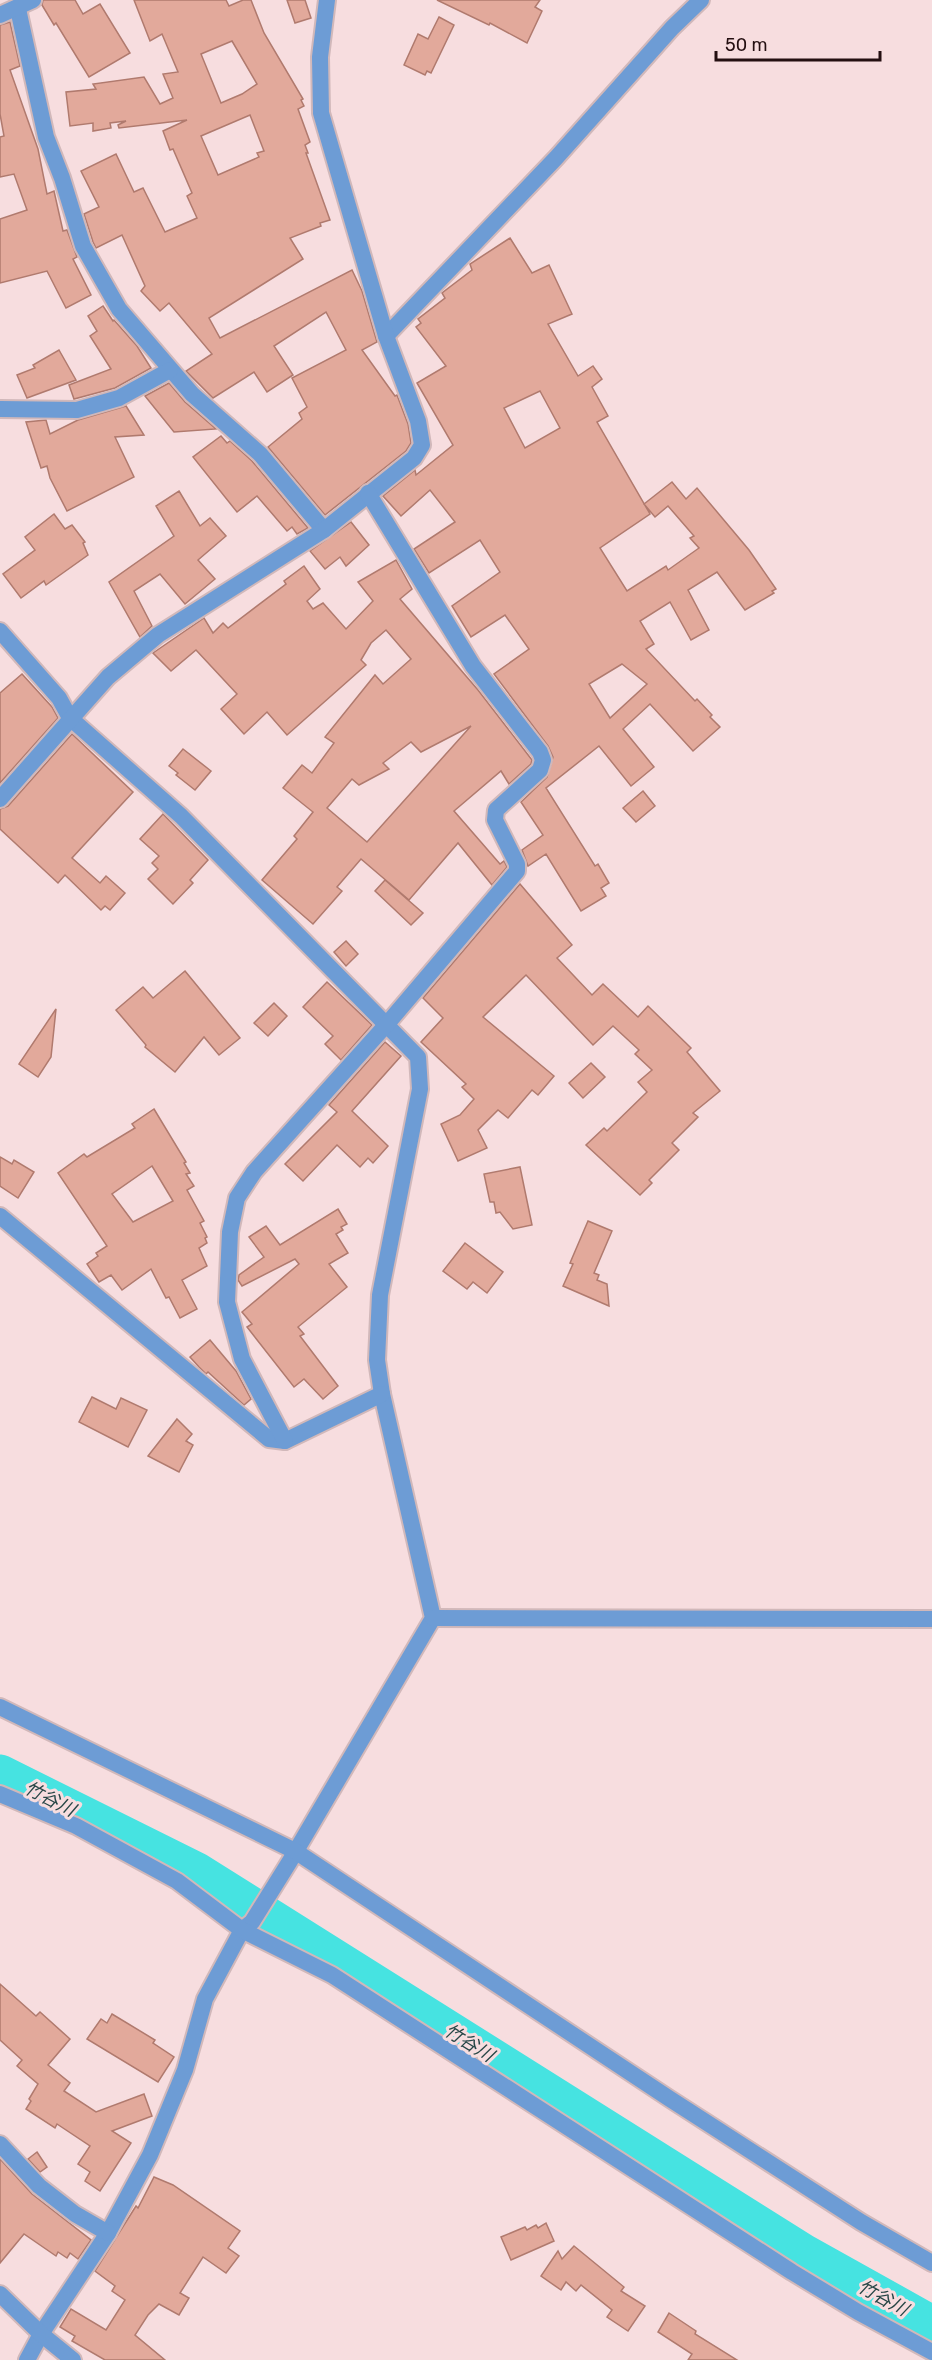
<svg xmlns="http://www.w3.org/2000/svg" width="932" height="2360" font-family="Rubik,'Noto Sans JP',sans-serif">
<rect width="100%" height="100%" fill="#f7dddf"/>
<g fill="none" stroke-linecap="round" stroke-linejoin="round">
<polyline stroke="#46e3e1" stroke-width="39" points="0,1774 197,1872 803,2253 932,2325"/>
</g>
<g fill="#e2a99b" stroke="#b07a6e" stroke-width="1.5" fill-rule="evenodd">
<polygon points="43,0 75,0 83,14 100,4 130,53 89,77 56,23 54,25 42,5"/>
<path d="M134 0H226L229 6 243 0H251L264 33 303 99 301 100 304 106 298 109 310 142 305 145 308 153H306L330 220 320 223 321 226 290 238 303 259 209 318 220 338 352 270 362 291 377 342 362 350 395 396 397 395 408 424 411 443 406 451 325 515 268 447 302 419 299 413 307 407 292 378 346 350 326 312 274 346 293 375 267 392 254 372 213 398 186 371 212 354 169 303 160 311 141 291 145 286 122 235 96 248 93 242 84 214 99 207 81 171 116 154 134 192 143 188 165 232 197 218 187 196 192 193 173 149 170 150 163 131 187 120 119 128 118 125 126 121 110 123 111 128 93 131V123L70 126 66 92 96 89 93 84 144 77 160 104 173 98 163 74 178 72 162 34 150 41ZM232 41 257 84 242 94 221 103 201 54ZM250 115 264 151 257 153 259 157 218 175 201 136Z"/>
<polygon points="287,0 305,0 311,18 295,23"/>
<polygon points="437,0 540,0 535,7 542,11 527,43 490,23 489,25"/>
<polygon points="439,17 454,25 431,73 427,71 425,75 404,65 418,34 428,39"/>
<polygon points="10,22 20,66 10,70 38,149 47,194 54,191 63,231 67,230 77,257 73,259 91,295 66,308 47,271 0,283 0,219 27,210 14,174 0,177 0,137 4,136 0,114 0,25"/>
<path d="M510 238 532 273 549 265 572 314 548 324 578 376 593 366 602 379 592 387 608 416 597 422 650 514 600 548 627 591 666 566 668 570 699 548 690 538 694 536 668 506 655 517 644 504 672 482 686 499 697 488 749 550 776 589 772 591 774 593 745 610 717 572 688 590 709 630 691 640 670 602 640 621 654 644 646 649 695 701 697 699 712 715 710 717 720 727 693 751 650 704 623 729 654 767 631 786 599 746 546 788 595 866 598 864 609 883 601 888 606 896 581 911 546 854 528 866 522 850 543 835 521 802 547 777 553 757 548 746 494 674 529 649 505 615 471 637 452 606 500 572 480 540 429 573 414 549 455 522 430 490 401 516 383 496 415 470 416 475 453 445 417 383 446 366 416 327 421 323 418 319 445 298 442 293 472 270 470 264ZM540 391 560 428 525 448 504 408ZM622 664 647 684 610 718 589 684Z"/>
<polygon points="103,306 113,321 114,320 137,346 151,368 115,388 74,399 69,385 111,369 90,336 97,331 88,316"/>
<polygon points="59,350 76,380 27,398 17,375 35,368 33,365"/>
<polygon points="169,383 185,402 216,429 174,432 145,396"/>
<polygon points="126,406 144,435 115,437 134,477 67,511 50,478 47,466 41,468 26,422 46,420 50,434 78,420"/>
<polygon points="221,436 227,443 230,441 252,461 308,528 297,534 292,527 287,531 257,496 237,512 193,457"/>
<polygon points="179,491 200,526 210,518 226,536 198,560 215,579 185,604 160,574 134,591 152,626 140,637 109,582 174,536 156,506"/>
<polygon points="54,514 65,529 72,525 85,542 83,543 88,555 46,585 44,581 21,598 3,574 35,550 25,537"/>
<polygon points="351,522 369,545 346,566 340,557 325,569 310,551"/>
<path d="M396 560 412 589 400 599 478 690 532 760 531 764 509 784 501 771 454 811 500 864 504 861 507 867 492 885 458 843 409 900 361 859 337 887 342 891 313 924 262 880 297 839 294 836 313 812 283 788 302 765 312 773 334 743 325 737 375 675 383 684 411 659 386 630 371 643 361 660 366 665 287 735 267 712 244 734 221 709 237 694 196 650 171 671 153 653 204 618 213 633 223 623 228 628 286 584 284 581 304 566 320 589 307 601 313 609 323 603 346 629 373 601 358 582ZM471 726 367 842 327 808 352 779 359 785 389 769 383 763 411 742 421 752Z"/>
<polygon points="22,674 52,707 58,718 0,783 0,693"/>
<polygon points="72,734 133,792 72,858 100,883 106,876 125,893 110,910 105,906 101,910 65,875 58,883 0,829 0,809 8,806"/>
<polygon points="183,749 211,771 195,790 176,775 178,773 169,766"/>
<polygon points="643,791 655,806 636,822 623,808"/>
<polygon points="163,814 208,860 190,880 193,883 173,904 148,879 158,869 152,863 159,856 140,839"/>
<polygon points="385,880 423,913 411,925 375,891"/>
<polygon points="520,884 572,945 557,958 592,995 603,984 638,1017 648,1006 691,1048 687,1052 720,1091 693,1113 698,1117 672,1143 679,1150 649,1180 652,1183 640,1195 586,1145 604,1128 607,1131 647,1092 638,1082 652,1070 635,1054 639,1050 613,1026 593,1045 526,975 483,1017 554,1076 538,1095 532,1090 508,1118 498,1110 478,1130 487,1148 458,1161 441,1124 460,1115 474,1099 462,1087 466,1084 421,1042 443,1018 423,998"/>
<polygon points="346,941 358,954 346,966 334,952"/>
<polygon points="185,971 240,1038 219,1055 204,1037 175,1072 145,1047 146,1045 116,1010 143,987 153,998"/>
<polygon points="327,982 372,1025 341,1060 325,1044 333,1036 303,1007"/>
<polygon points="274,1003 287,1016 268,1036 254,1023"/>
<polygon points="56,1009 51,1057 38,1077 19,1064"/>
<polygon points="385,1042 401,1056 352,1111 388,1146 373,1163 368,1158 360,1167 337,1145 303,1181 285,1164 337,1112 329,1105"/>
<polygon points="591,1063 605,1077 583,1098 569,1083"/>
<path d="M154 1109 186 1162 184 1163 190 1173 186 1174 194 1186 187 1190 204 1221 200 1223 207 1237 205 1238 207 1243 199 1248 207 1266 182 1280 197 1309 180 1318 169 1297 166 1298 151 1269 122 1290 111 1275 99 1282 87 1264 98 1256 96 1253 107 1246 58 1173 84 1154 87 1157 135 1128 132 1124ZM152 1166 173 1201 133 1222 112 1194Z"/>
<polygon points="0,1157 12,1164 14,1160 34,1172 18,1198 0,1186"/>
<polygon points="520,1167 532,1225 513,1229 500,1212 496,1213 494,1202 490,1202 484,1174"/>
<polygon points="338,1209 347,1224 341,1227 343,1230 336,1234 348,1253 329,1264 347,1287 298,1327 304,1334 300,1336 338,1386 323,1399 304,1379 294,1387 247,1327 252,1324 242,1312 299,1264 295,1259 242,1286 238,1280 239,1275 264,1257 249,1237 266,1226 280,1245"/>
<polygon points="588,1221 612,1231 594,1273 599,1275 597,1280 607,1284 609,1306 563,1286 573,1264 570,1263"/>
<polygon points="465,1243 503,1272 487,1293 473,1282 467,1289 443,1271"/>
<polygon points="210,1340 236,1371 251,1399 244,1405 208,1372 206,1374 199,1367 190,1357"/>
<polygon points="92,1397 116,1409 121,1398 147,1410 128,1447 79,1422"/>
<polygon points="177,1419 192,1434 186,1441 193,1445 179,1472 148,1456"/>
<polygon points="0,1984 36,2016 40,2012 70,2039 48,2065 70,2083 64,2091 96,2112 144,2094 152,2116 112,2131 131,2143 100,2191 85,2181 90,2172 78,2164 90,2146 57,2124 55,2128 26,2109 31,2101 29,2099 38,2084 17,2066 22,2060 0,2040"/>
<polygon points="112,2014 155,2040 153,2043 174,2057 158,2082 87,2039 101,2019 107,2023"/>
<polygon points="37,2152 47,2167 40,2172 28,2159"/>
<polygon points="0,2159 32,2194 91,2240 78,2259 70,2253 67,2258 58,2252 56,2256 24,2234 0,2263"/>
<polygon points="154,2177 173,2185 240,2231 228,2248 239,2256 226,2273 203,2257 180,2293 189,2298 179,2315 159,2304 148,2315 135,2335 165,2360 105,2360 72,2341 75,2336 60,2327 71,2309 106,2330 125,2300 112,2291 115,2286 95,2271 136,2206 138,2208"/>
<polygon points="546,2223 554,2241 511,2260 501,2237 525,2227 527,2230 536,2225 538,2228"/>
<polygon points="574,2246 624,2287 621,2291 645,2306 628,2331 607,2317 612,2310 581,2285 576,2291 566,2282 561,2290 541,2276 558,2251 562,2259"/>
<polygon points="669,2313 696,2331 695,2334 737,2360 688,2360 692,2354 658,2332"/>
</g>
<g fill="none" stroke-linecap="round" stroke-linejoin="round">
<defs>
<g id="minor">
<polyline points="18,9 46,137 62,178 83,246 119,309 192,394 260,454 324,530"/>
<polyline points="0,15 33,0"/>
<polyline points="386,336 556,158 672,28 701,0"/>
<polyline points="0,409 77,410 119,398 170,370"/>
<polyline points="0,631 59,698 70,718 181,816 418,1057 420,1089 380,1295 377,1360 382,1394 433,1618 290,1861 252,1922 242,1930 205,1999 185,2070 150,2155 108,2233 41,2334 27,2360"/>
<polyline points="0,799 108,677 158,635 324,530 414,458 422,445 418,421 386,336 321,113 320,57 327,0"/>
<polyline points="0,1216 269,1439 285,1441 382,1394"/>
<polyline points="285,1441 242,1359 227,1302 230,1232 237,1198 254,1172 387,1024 517,871 517,864 495,820 496,810 540,770 543,760 540,752 473,666 368,493"/>
<polyline points="433,1618 932,1619"/>
<polyline points="0,1707 295,1851 670,2099 861,2222 932,2263"/>
<polyline points="0,1794 76,1826 177,1881 242,1930 332,1975 792,2272 858,2312 932,2352"/>
<polyline points="0,2144 39,2186 75,2214 108,2233"/>
<polyline points="0,2294 41,2334 73,2360"/>
</g>
</defs>
<use href="#minor" stroke="#d1b8ba" stroke-width="20"/>
<use href="#minor" stroke="#6d9cd5" stroke-width="16"/>
</g>
<g text-anchor="middle" stroke-width="6" stroke-linejoin="round" paint-order="stroke">
<g font-size="18" font-style="italic" fill="#274646" stroke="#f7dddf">
<text transform="translate(50 1799) rotate(27)" y="6">竹谷川</text>
<text transform="translate(469 2043) rotate(32)" y="6">竹谷川</text>
<text transform="translate(883 2298) rotate(29)" y="6">竹谷川</text>
</g>
</g>
<path d="M716 51v9h164v-9" fill="none" stroke="#240f11" stroke-width="3"/>
<text x="725" y="51" font-size="18" fill="#240f11" stroke="#f7dddf" stroke-width="4.5" paint-order="stroke">50 m</text>
</svg>
